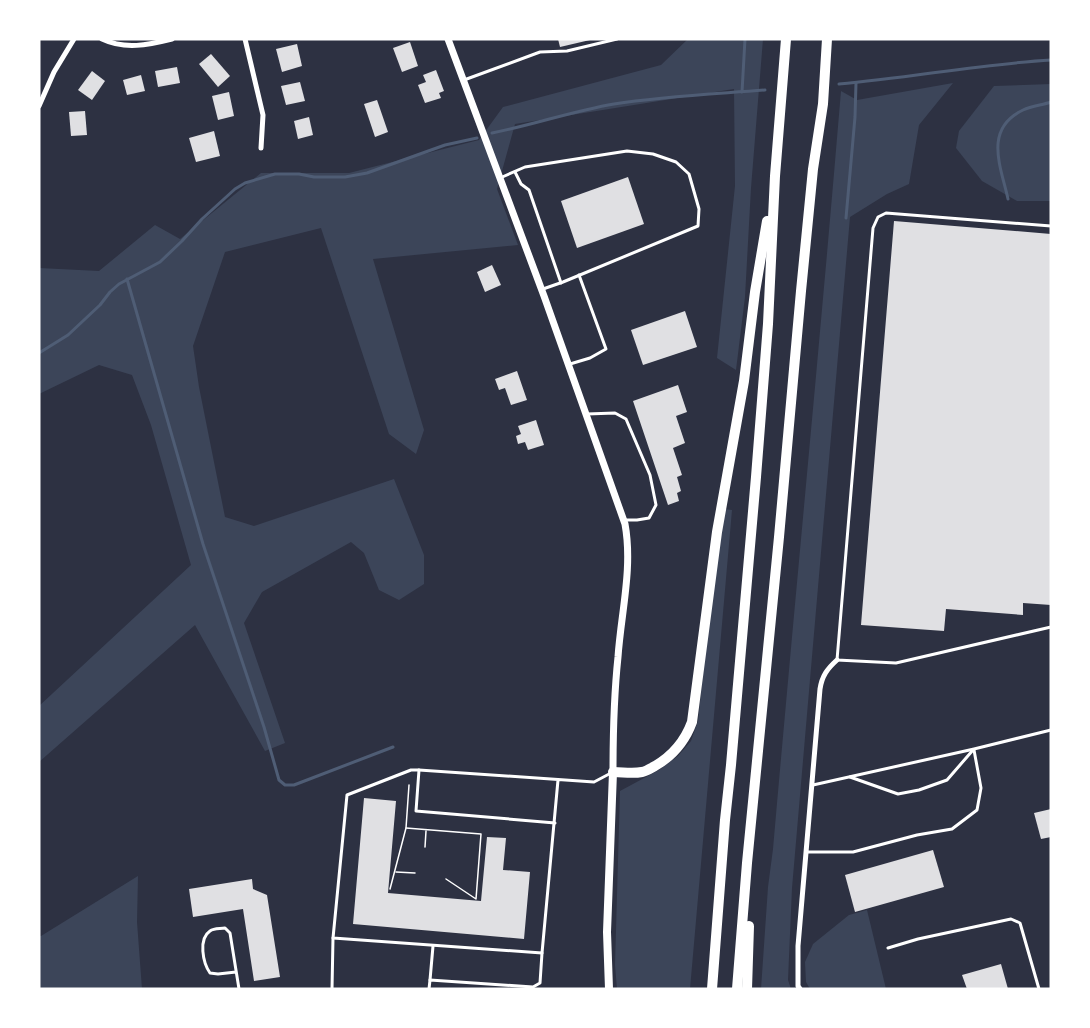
<svg xmlns="http://www.w3.org/2000/svg" width="1090" height="1028" font-family="Rubik,sans-serif">
<rect width="100%" height="100%" fill="#2d3142"/>
<g fill="#3c4559">
<polygon points="688,39 763,39 751,188 745,297 736,370 717,358 735,186 734,89 515,124 497,189 518,245 373,259 424,430 416,454 389,434 321,228 225,252 193,346 199,387 225,517 254,526 394,479 424,555 424,584 399,600 379,590 364,553 351,542 262,592 244,623 285,743 265,751 195,625 39,762 39,706 191,565 151,425 132,375 99,365 39,394 39,268 99,271 155,225 180,239 261,173 349,173 479,140 503,107 661,65"/>
<path d="M953 83 919 125 909 184 887 194 850 217 792 888 788 980 791 989H761L768 887 773 849C795 596 820 344 841 91L857 100Z"/>
<polygon points="1051,84 1051,201 1017,201 982,181 956,148 959,131 994,86"/>
<polygon points="724,509 732,510 690,989 617,989 615,965 620,791 659,770 678,756 691,741 698,721 708,628"/>
<polygon points="138,876 137,922 142,989 39,989 39,936 41,936"/>
<polygon points="867,910 886,989 810,989 806,982 805,962 813,944 849,915"/>
</g>
<g fill="none" stroke-linecap="round" stroke-linejoin="round">
<g stroke="#4f5d75" stroke-width="3">
<path d="M839 84C910 78 980 64 1051 60"/>
<polyline points="742,92 745,39"/>
<path d="M492 133C533 125 573 111 614 104 664 96 714 94 765 90"/>
<path d="M1008 199C1001 167 983 129 1023 110 1032 106 1042 105 1051 102"/>
<polyline points="846,218 855,117 856,83"/>
<polyline points="127,279 203,544 264,727 279,780 285,785 294,785 393,747"/>
<polyline points="39,353 68,335 100,305 110,292 119,284 160,262 182,241 202,219 235,189 245,183 275,174 299,174 314,177 345,177 367,173 445,145 477,138"/>
</g>
</g>
<g fill="#e0e0e3">
<polygon points="558,39 590,39 590,40 560,47"/>
<polygon points="410,42 418,66 402,72 393,48"/>
<polygon points="297,44 302,66 282,72 276,49"/>
<polygon points="211,54 230,76 218,87 199,64"/>
<polygon points="177,67 180,83 158,87 155,71"/>
<polygon points="436,70 444,91 439,93 441,98 425,103 418,85 426,82 423,75"/>
<polygon points="92,71 105,81 92,100 78,90"/>
<polygon points="141,75 145,91 127,95 123,80"/>
<polygon points="300,82 305,101 286,105 281,86"/>
<polygon points="229,92 234,116 218,120 212,96"/>
<polygon points="377,100 388,132 375,137 364,104"/>
<polygon points="85,111 87,135 71,136 69,112"/>
<polygon points="309,117 313,135 298,139 294,121"/>
<polygon points="214,131 220,156 196,162 189,138"/>
<polygon points="628,177 644,224 577,248 561,201"/>
<polygon points="894,221 1051,234 1051,605 1023,603 1023,615 946,609 944,631 861,625"/>
<polygon points="492,265 501,285 485,292 477,272"/>
<polygon points="685,311 697,347 643,365 631,330"/>
<polygon points="517,371 527,400 511,405 505,388 499,390 495,379"/>
<polygon points="678,385 687,412 676,416 685,443 673,448 682,475 677,477 681,491 677,493 679,501 668,505 633,401"/>
<polygon points="536,420 544,445 528,450 525,442 518,444 516,436 521,434 518,426"/>
<polygon points="364,798 396,801 388,893 481,901 487,837 506,838 503,870 530,872 524,939 353,924"/>
<polygon points="1051,809 1051,837 1041,839 1034,813"/>
<polygon points="933,850 944,887 855,912 845,875"/>
<polygon points="252,879 253,889 267,895 280,977 254,981 243,909 193,917 189,889"/>
<polygon points="1001,964 1008,989 967,989 962,975"/>
</g>
<g fill="none" stroke-linecap="round" stroke-linejoin="round">
<g stroke="#fff" stroke-width="1.5">
<polyline points="406,828 481,834 476,899 446,879"/>
<polyline points="425,847 426,831"/>
<polyline points="396,872 415,873"/>
<polyline points="390,889 406,828 409,785"/>
</g>
<g stroke="#fff" stroke-width="3">
<polyline points="464,80 540,52 567,51 617,39"/>
<polyline points="515,172 521,184 529,190 561,283"/>
<polyline points="500,178 525,167 627,151 653,154 676,162 689,174 699,209 698,226 563,282 543,289"/>
<polyline points="1051,226 886,213 878,217 873,228 837,660 896,663 1051,627"/>
<polyline points="570,364 590,358 606,349 579,275"/>
<polyline points="587,414 615,413 626,419 650,475 656,505 649,518 637,520 625,520"/>
<polyline points="419,770 416,811 555,823"/>
<polyline points="850,777 898,794 919,790 947,780 973,750"/>
<polyline points="558,780 542,953 333,938 347,795 411,770 419,770 594,782 611,773"/>
<polyline points="813,785 974,749 1051,730"/>
<polyline points="807,852 853,852 917,835 952,829 977,810 981,788 974,750"/>
<polyline points="888,948 918,939 1011,919 1020,923 1039,989"/>
<path d="M236 972 218 974 210 973C203 963 198 939 210 931 214 928 220 929 225 928L230 933 239 989"/>
<polyline points="430,980 433,946"/>
<polyline points="332,989 333,938"/>
<polyline points="429,989 430,980 533,987 540,983 542,953"/>
</g>
<g stroke="#fff" stroke-width="5">
<path d="M102 39C125 50 148 45 172 39"/>
<polyline points="245,39 263,115 261,148"/>
<polyline points="39,106 54,72 74,39"/>
<path d="M800 989 798 986V946L820 689C822 676 827 669 837 660"/>
</g>
<path stroke="#fff" stroke-width="7" d="M448 39 544 296 625 524C633 568 621 613 618 657 614 695 613 734 613 772"/>
<polyline stroke="#fff" stroke-width="8" points="609,989 607,932 613,772"/>
<g stroke="#fff" stroke-width="10">
<path d="M613 772C623 772 632 774 642 772 647 771 651 768 655 766 674 755 685 741 692 722L717 532 744 381 755 292 767 221"/>
<polyline points="712,989 725,820 731,765 756,477 768,324 775,176 786,39"/>
<polyline points="737,989 747,863 779,537 801,291 813,169 823,104 827,39"/>
<polyline points="747,989 749,926"/>
</g>
</g>
<rect width="1090" height="1028" fill="none" stroke="#ffffff" stroke-width="81"/>
</svg>
